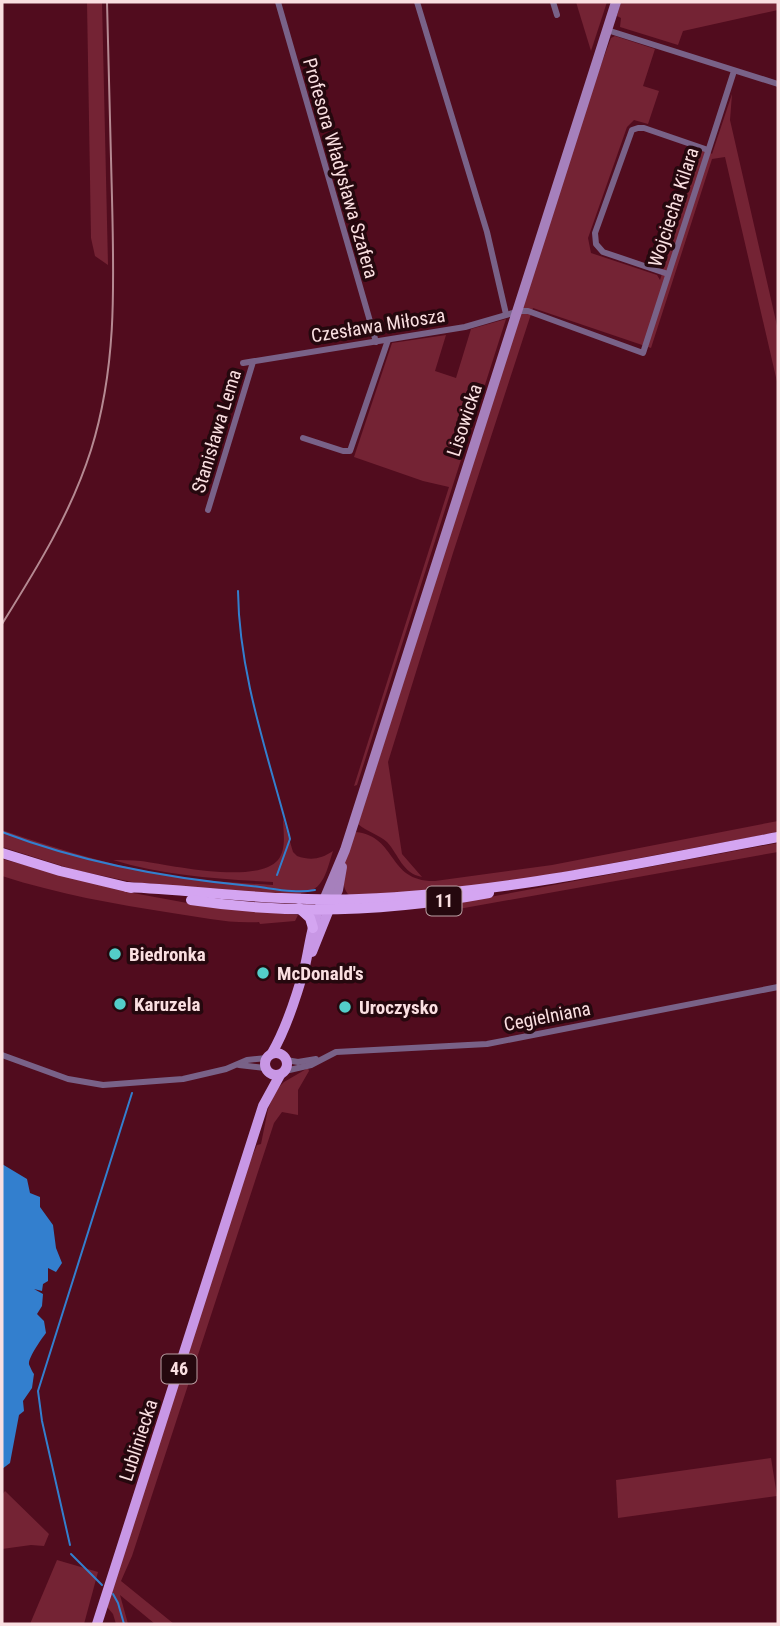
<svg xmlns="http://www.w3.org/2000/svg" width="780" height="1626" font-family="'Roboto Condensed',sans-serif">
<rect width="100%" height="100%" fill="#510c1e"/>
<g fill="#742334">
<polygon points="87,2 102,2 108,265 95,256 91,238"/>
<polygon points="576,2 607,2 591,51"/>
<polygon points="621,2 778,2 778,10 683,31 678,45 620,27 621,18 617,16"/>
<path d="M615 36 655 49 643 86 659 91 648 124 634 120 627 127 588 238 591 253 657 275 660 280 699 157 703 147 712 154 732 94 730 120 778 330V386L725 157 712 159 651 348 533 308 453 553 388 762 402 854 422 877C402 873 399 855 387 842 378 834 367 832 358 824L596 78 611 38Z"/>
<polygon points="506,319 357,785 354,786 449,487 423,481 354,457 392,343 446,335 435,371 456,378 471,329"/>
<path d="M283 818 293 852 297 856C311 861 321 859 333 851 327 869 324 892 301 893V898L132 882 75 870 2 847V830C62 851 123 869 186 878 215 882 244 883 273 885V882C219 879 166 876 113 860 122 860 132 860 141 861 170 865 256 885 278 860 287 849 283 831 283 818Z"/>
<path d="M778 821V832L517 881 397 893 349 895C336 883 347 845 356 832 398 837 387 882 435 881L552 865Z"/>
<polygon points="778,843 778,852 453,910 452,904"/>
<path d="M2 859 133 893 209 907 298 915 295 921 260 924 259 922C230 924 201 917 172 913 114 904 58 894 2 876Z"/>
<polygon points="308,1068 309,1071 298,1090 298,1115 282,1112 274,1123 132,1556 121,1581 174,1624 155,1624 120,1595 128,1624 116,1624 113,1614 107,1607 247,1168 257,1145 261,1144 268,1109 276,1090 284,1082"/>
<polygon points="771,1458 777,1496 618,1518 616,1480"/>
<polygon points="5,1491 49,1534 44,1546 31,1545 2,1549 2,1495"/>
<polygon points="57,1560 98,1572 84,1624 30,1624"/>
</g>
<path fill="#337fce" d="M2 1164 27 1179 30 1193 40 1197V1207L53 1225 56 1248 62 1263 56 1272 48 1268V1281L43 1284 42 1291 34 1289 43 1294 42 1306 37 1314 44 1321 46 1333C42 1338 28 1358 29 1364 29 1365 33 1373 34 1374L32 1388 23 1401 24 1411 19 1415 10 1463 2 1469Z"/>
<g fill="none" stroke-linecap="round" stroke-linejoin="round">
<g stroke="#337fce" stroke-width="2">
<path d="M238 591C239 675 268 755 289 835L290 839 277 875"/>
<path d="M2 832C83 863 165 878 251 886 271 888 295 894 315 890"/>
<polyline points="70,1545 42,1421 38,1391 132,1093"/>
<polyline points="71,1554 102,1585"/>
<polyline points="113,1594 118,1603 124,1624"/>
</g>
<g stroke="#796288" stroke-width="6">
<polyline points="278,2 376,342"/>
<polyline points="417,2 487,232 506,314"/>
<polyline points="553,2 557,15"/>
<polyline points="607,30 778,84"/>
<polyline points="668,274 603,252 596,244 595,233 632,130 638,128 644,128 708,150"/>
<polyline points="243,363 465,327 520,311 528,311 643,353 734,71"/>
<polyline points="303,438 343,451 350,451 388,340"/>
<polyline points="208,510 253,362"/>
<polyline points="2,1055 68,1079 103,1085 183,1079 226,1069 247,1060 267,1058"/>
<polyline points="286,1060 298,1062 316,1059"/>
<polyline points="239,1065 265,1068"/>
<polyline points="285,1071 311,1065 336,1052 487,1044 778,987"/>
</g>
<g stroke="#a680bc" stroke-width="10">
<polyline points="334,899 338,890 342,867"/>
<polyline points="324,900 345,850 616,2"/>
</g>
<g stroke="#c897e5" stroke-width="10">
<polyline points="312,952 332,902"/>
<circle cx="276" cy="1064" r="11"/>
<path d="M272 1053C287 1027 297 995 305 966 310 944 312 922 322 902"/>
<polyline points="97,1624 263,1106 280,1075"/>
</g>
<g stroke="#d4a5f1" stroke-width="10">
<polyline points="2,853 60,871 131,888"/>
<path d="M127 887C204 891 281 902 359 899 501 894 640 863 778 837"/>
<path d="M191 900C289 915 392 911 489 893"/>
<polyline points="299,908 310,918 313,928"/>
</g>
<path stroke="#b58992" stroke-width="2" d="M2 624C37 568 71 513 91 450 117 367 114 284 112 198 110 133 109 67 107 2"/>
</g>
<g fill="#53cdc9" stroke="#25080e" stroke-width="2.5">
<circle cx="115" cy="954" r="7"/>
<circle cx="263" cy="973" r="7"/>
<circle cx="120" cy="1004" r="7"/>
<circle cx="345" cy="1007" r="7"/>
</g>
<g text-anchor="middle" stroke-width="7" stroke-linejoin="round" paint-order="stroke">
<g fill="#25080e" stroke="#ba9ea2" stroke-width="2">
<rect x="426.5" y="886.5" width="35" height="29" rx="5"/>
<rect x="161.5" y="1354.5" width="35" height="29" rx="5"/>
</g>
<g font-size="18" font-weight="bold" fill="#fadfe1">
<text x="444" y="907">11</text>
<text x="179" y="1375">46</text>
</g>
<g font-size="19" fill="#fadfe1" stroke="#25080e">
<text transform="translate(341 168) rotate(74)" y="7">Profesora Władysława Szafera</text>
<text transform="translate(673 207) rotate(-72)" y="7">Wojciecha Kilara</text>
<text transform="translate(378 325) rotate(-9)" y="7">Czesława Miłosza</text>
<text transform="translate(464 420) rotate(-72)" y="7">Lisowicka</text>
<text transform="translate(216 431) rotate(-73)" y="7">Stanisława Lema</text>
<text transform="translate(547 1016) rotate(-11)" y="7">Cegielniana</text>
<text transform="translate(138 1440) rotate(-72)" y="7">Lubliniecka</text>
</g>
<g font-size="19" font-weight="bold" fill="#fadfe1" stroke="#25080e" text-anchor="start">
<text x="129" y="961">Biedronka</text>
<text x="277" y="980">McDonald's</text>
<text x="134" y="1011">Karuzela</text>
<text x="359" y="1014">Uroczysko</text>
</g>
</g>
<rect width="780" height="1626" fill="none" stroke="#fadfe1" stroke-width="7"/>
</svg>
